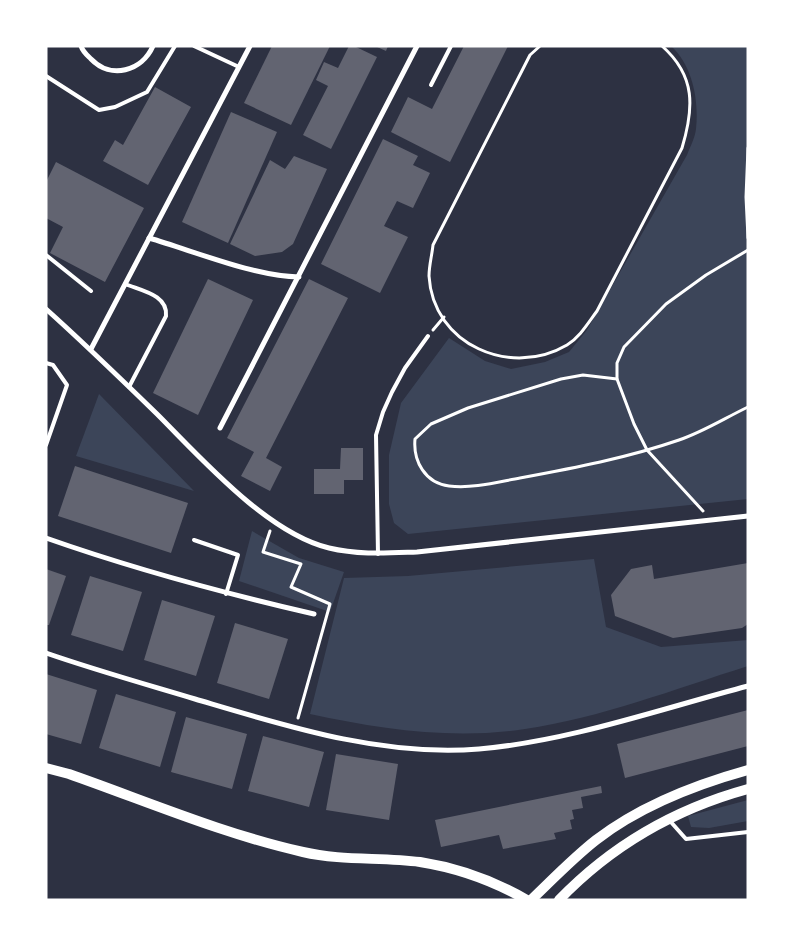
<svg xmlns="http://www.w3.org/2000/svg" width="794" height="946" font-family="Mulish,sans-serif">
<rect width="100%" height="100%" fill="#2d3142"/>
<g fill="#3c4559">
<path d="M671 46H748V499L408 534 394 523 389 504V455L401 403 449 338 485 361 511 369 545 362 569 352 587 330 687 155C690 147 695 138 696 129 699 101 693 66 671 46Z"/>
<polygon points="99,394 194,491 76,456"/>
<polygon points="252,531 299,558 344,572 330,612 239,581"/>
<path d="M594 559 606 627 661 647 748 640V666C675 689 600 718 525 729 452 740 380 729 310 714L344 578 408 576Z"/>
<polygon points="748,800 748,821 709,828 691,827 688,816"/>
</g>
<g fill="#626471">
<polygon points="272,46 330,46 291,125 244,103"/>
<polygon points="349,46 354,46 377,57 331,149 303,135 328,86 316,80 324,62 338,68"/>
<polygon points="375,46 388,46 386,51"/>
<polygon points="464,46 508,46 450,162 391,132 408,97 432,109"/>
<polygon points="155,87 191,107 148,185 103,161 115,140 123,145"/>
<polygon points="231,112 277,132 228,243 182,222"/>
<polygon points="383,139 418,156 413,165 430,173 413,208 397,201 384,226 408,237 380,293 321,264"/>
<polygon points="294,156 327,169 293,244 282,252 255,256 230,244 270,160 285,169"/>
<polygon points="56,162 144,208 105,282 50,253 63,227 46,218 46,182"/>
<polygon points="208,279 253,300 198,415 153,393"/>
<polygon points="309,279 348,298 266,458 282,467 270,491 241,476 254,452 227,438"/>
<polygon points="341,448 363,448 363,480 344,480 344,494 314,494 314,469 340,469"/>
<polygon points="75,466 188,503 171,553 58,516"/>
<polygon points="748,563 748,624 742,628 673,638 615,616 611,595 631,569 652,565 654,579"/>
<polygon points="46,569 66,576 49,625 46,625"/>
<polygon points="90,576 142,592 123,651 71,635"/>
<polygon points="162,600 215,616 196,676 144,660"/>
<polygon points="235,623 288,639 269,699 217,683"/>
<polygon points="46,674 97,690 81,744 46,734"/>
<polygon points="116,694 176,712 160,767 99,748"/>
<polygon points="748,710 748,746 625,778 617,744"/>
<polygon points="186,717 247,734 232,789 171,772"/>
<polygon points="263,736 324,752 309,807 248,791"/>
<polygon points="336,754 398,764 389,820 326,810"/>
<polygon points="601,786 602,793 581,797 583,808 572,810 574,819 570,820 572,829 554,833 556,839 503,849 499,835 441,847 435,820"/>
</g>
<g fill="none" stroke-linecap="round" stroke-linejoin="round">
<g stroke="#fff" stroke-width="3">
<path d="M540 46 530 55 433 245C432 255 429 266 429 276 433 345 511 378 567 345 580 337 588 323 597 311L682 148C694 108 696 76 662 46"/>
<polyline points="748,148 746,197 748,238"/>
<polyline points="433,330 444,317"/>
<path d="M617 379 583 375 561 379 468 408 431 424 415 439C413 461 425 483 449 486 472 489 498 482 520 478 574 468 627 458 679 440 703 432 725 418 748 407"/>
<polyline points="703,511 647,450 634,424 617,379 617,363 624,347 666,304 706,275 748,250"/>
<polyline points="270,531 263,552 301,564 291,587 330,604 298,718"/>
</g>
<g stroke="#fff" stroke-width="4">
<polyline points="194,46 239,67"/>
<polyline points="46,76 99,110 115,107 147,92 175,46"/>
<polyline points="431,85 451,46"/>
<polyline points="46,255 91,291"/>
<path d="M125 284C142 291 168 295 166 316L129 387"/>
<polyline points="46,363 53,365 67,385 46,445"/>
<polyline points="194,540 238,555 226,594"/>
<polyline points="378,554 376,435 383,412 392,392 405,368 428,336"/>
<polyline points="670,821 686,839 748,832"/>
</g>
<g stroke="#fff" stroke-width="5">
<path d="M81 46C83 52 87 55 91 59 111 80 142 71 153 46"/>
<path d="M149 238C194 251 253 276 299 277"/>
<path d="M46 309C84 343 120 378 157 414 201 458 267 533 329 548 358 555 387 553 417 552L748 516"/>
<polyline points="91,349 250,46"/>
<polyline points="220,428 417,46"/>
<path d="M46 538C134 569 223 593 314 614"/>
<path d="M46 653C95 670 145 684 195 699 286 726 382 757 479 749 570 741 660 709 748 686"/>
</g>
<g stroke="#fff" stroke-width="10">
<path d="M46 768 69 774C146 801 223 834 303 852 341 861 381 857 420 862 458 868 494 881 527 900"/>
<path d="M531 900C552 880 573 858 596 840 640 806 694 785 748 770"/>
<path d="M559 900C612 845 675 809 748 789"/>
</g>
</g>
<rect width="794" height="946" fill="none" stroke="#ffffff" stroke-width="95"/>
</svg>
